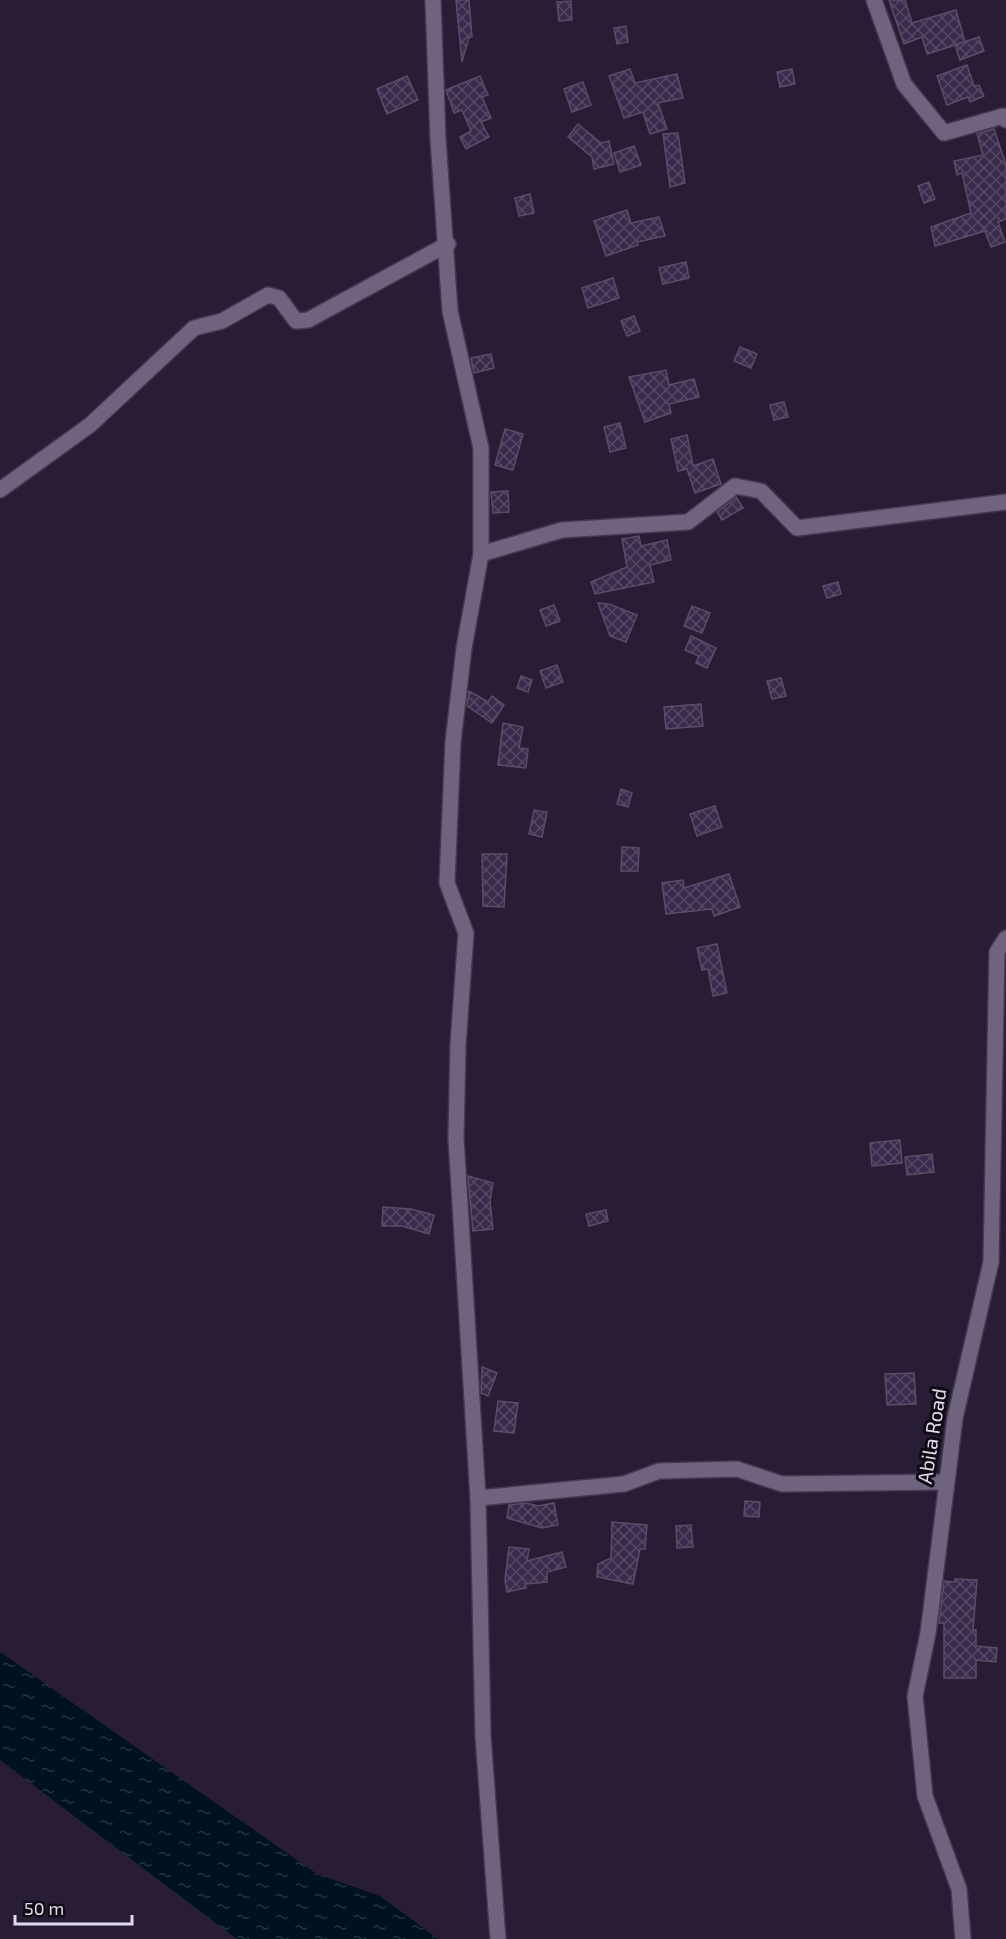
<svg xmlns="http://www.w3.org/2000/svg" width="1006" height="1939" font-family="'Exo 2',sans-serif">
<defs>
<pattern id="water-ripples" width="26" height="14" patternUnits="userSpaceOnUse" patternTransform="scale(1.5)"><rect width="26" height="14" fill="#00121f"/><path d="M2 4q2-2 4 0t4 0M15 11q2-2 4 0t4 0" fill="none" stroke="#253440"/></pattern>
<pattern id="building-cross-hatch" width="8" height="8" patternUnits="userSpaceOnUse" patternTransform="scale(1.5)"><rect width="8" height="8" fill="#3b2a4c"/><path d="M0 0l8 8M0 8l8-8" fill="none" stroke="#574866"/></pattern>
</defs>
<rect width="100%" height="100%" fill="#281d35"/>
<polygon fill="url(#water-ripples)" points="0,1652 317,1874 380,1896 438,1939 237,1939 0,1760"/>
<g fill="url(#building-cross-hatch)" stroke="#5a4d68" stroke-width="1.5">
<polygon points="456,0 469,0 472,37 469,37 462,62"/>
<polygon points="889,0 905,0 912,23 956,10 965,42 927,54 922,37 904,44"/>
<polygon points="571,1 572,20 559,21 557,2"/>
<polygon points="626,26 628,42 617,44 614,28"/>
<polygon points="979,37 984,51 960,60 955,45"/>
<polygon points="967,65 974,86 979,85 984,96 970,102 968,97 947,105 937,76"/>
<polygon points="630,69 635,83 677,74 683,98 658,103 667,129 650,134 643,112 624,118 609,76"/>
<polygon points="792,69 795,84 780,87 777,72"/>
<polygon points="407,76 418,100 387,114 377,89"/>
<polygon points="480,76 488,95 482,97 491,118 481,122 489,137 466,149 460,137 471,131 462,110 454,113 446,90"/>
<polygon points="583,82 591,105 572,112 564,89"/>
<polygon points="578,124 601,143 609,141 614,164 594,169 592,157 568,137"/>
<polygon points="994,129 1006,165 1006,219 998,222 1005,242 991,247 985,231 935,246 931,227 971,213 962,173 957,175 954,161 983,155 977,134"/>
<polygon points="678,133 685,183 670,187 663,134"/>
<polygon points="634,146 641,165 620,172 614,153"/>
<polygon points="929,182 935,199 924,203 918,186"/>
<polygon points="530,194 534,213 519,216 515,198"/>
<polygon points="627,210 631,223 659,217 665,236 637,242 638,245 606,256 594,221"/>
<polygon points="686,262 689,278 663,284 659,268"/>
<polygon points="613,278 619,298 588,308 582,288"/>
<polygon points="634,316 640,331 627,336 621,321"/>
<polygon points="740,347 757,354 751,368 734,361"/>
<polygon points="491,354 494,368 474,373 471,358"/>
<polygon points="666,370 669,385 694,379 699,397 669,404 671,413 645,422 629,377"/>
<polygon points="784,402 788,417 774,420 770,405"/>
<polygon points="620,423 626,448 610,452 604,427"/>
<polygon points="505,429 523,434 513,470 495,465"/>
<polygon points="687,435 693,466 713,459 721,484 695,493 687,469 678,471 671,439"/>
<polygon points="508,491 509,512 493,513 491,492"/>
<polygon points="736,497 743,508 722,520 717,512"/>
<polygon points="639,536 641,546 667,540 671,560 650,565 654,582 595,594 591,582 627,567 622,539"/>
<polygon points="838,582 841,594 827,598 823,586"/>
<polygon points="598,603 609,604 637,615 626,642 610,636"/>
<polygon points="554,605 560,621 546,626 540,610"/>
<polygon points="692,606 710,613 702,633 684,626"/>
<polygon points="691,636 716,648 707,668 696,663 699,656 685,650"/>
<polygon points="557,665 563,682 546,688 540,671"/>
<polygon points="521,676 532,680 528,692 517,688"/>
<polygon points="781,678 786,696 772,699 767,681"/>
<polygon points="469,691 488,702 492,696 504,705 492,723 467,706"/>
<polygon points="701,704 703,726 666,729 664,707"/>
<polygon points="503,723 523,727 519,748 528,749 526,768 498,765"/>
<polygon points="621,789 632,793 628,807 617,804"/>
<polygon points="715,806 722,827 697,836 690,814"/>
<polygon points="534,810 547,812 542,837 529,834"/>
<polygon points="622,847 639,848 638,871 621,871"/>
<polygon points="482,854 507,854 504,907 483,906"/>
<polygon points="729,874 740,907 714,916 712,909 666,914 662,883 683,880 684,888"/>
<polygon points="717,944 727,993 713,996 708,969 702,970 697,948"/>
<polygon points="900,1140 902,1163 872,1166 870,1143"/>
<polygon points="932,1154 934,1172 907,1175 905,1157"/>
<polygon points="468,1176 493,1183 490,1201 493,1229 473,1231"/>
<polygon points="383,1207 411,1209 434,1215 429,1234 402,1226 382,1226"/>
<polygon points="606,1210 608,1221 589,1226 586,1214"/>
<polygon points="482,1367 497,1373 488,1396 481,1393"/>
<polygon points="914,1373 916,1404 887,1405 885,1374"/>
<polygon points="498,1401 518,1403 514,1433 494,1431"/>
<polygon points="745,1501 760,1502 759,1517 744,1516"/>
<polygon points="526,1503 538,1506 554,1503 558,1525 542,1528 507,1518 509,1505"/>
<polygon points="612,1522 647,1525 645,1549 640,1549 633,1584 597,1577 598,1564 611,1558"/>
<polygon points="691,1525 693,1547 677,1548 676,1526"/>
<polygon points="509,1547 529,1549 527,1561 562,1552 566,1567 547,1572 547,1582 525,1584 526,1588 507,1592 505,1580"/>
<polygon points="955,1579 977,1580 973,1630 976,1630 976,1646 997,1648 996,1662 976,1660 976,1678 944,1678 944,1623 939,1623 944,1581 955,1582"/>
</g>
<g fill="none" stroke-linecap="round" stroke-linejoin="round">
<defs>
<g id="street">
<polyline points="433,0 438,139 450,311 481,448 481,554 464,648 453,742 447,883 466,933 458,1045 456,1138 478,1498 483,1736 498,1939"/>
<polyline points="874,0 904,84 944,133 1003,116 1006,120"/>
<polyline points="0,490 90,425 194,328 222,321 268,295 279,298 296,321 308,320 448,244"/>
<polyline points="481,554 562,530 688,522 735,486 761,491 797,528 1006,502"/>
<polyline points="478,1498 624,1484 659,1471 737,1469 782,1484 945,1482"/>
<polyline points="963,1939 959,1889 925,1796 915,1696 928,1633 955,1418 991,1262 997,952 1006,938"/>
</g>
</defs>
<use href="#street" stroke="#43394d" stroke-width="18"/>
<use href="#street" stroke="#70637f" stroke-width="15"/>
</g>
<g text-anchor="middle" stroke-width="6" stroke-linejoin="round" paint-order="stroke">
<g font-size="20" fill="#e1daea" stroke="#0f0a14">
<text transform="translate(932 1436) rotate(-81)" y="7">Abila Road</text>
</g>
</g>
<path d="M15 1915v9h117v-9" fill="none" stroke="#e1daea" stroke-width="3"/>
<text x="24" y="1915" font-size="18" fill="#e1daea" stroke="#0f0a14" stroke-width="4.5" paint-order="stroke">50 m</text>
</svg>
